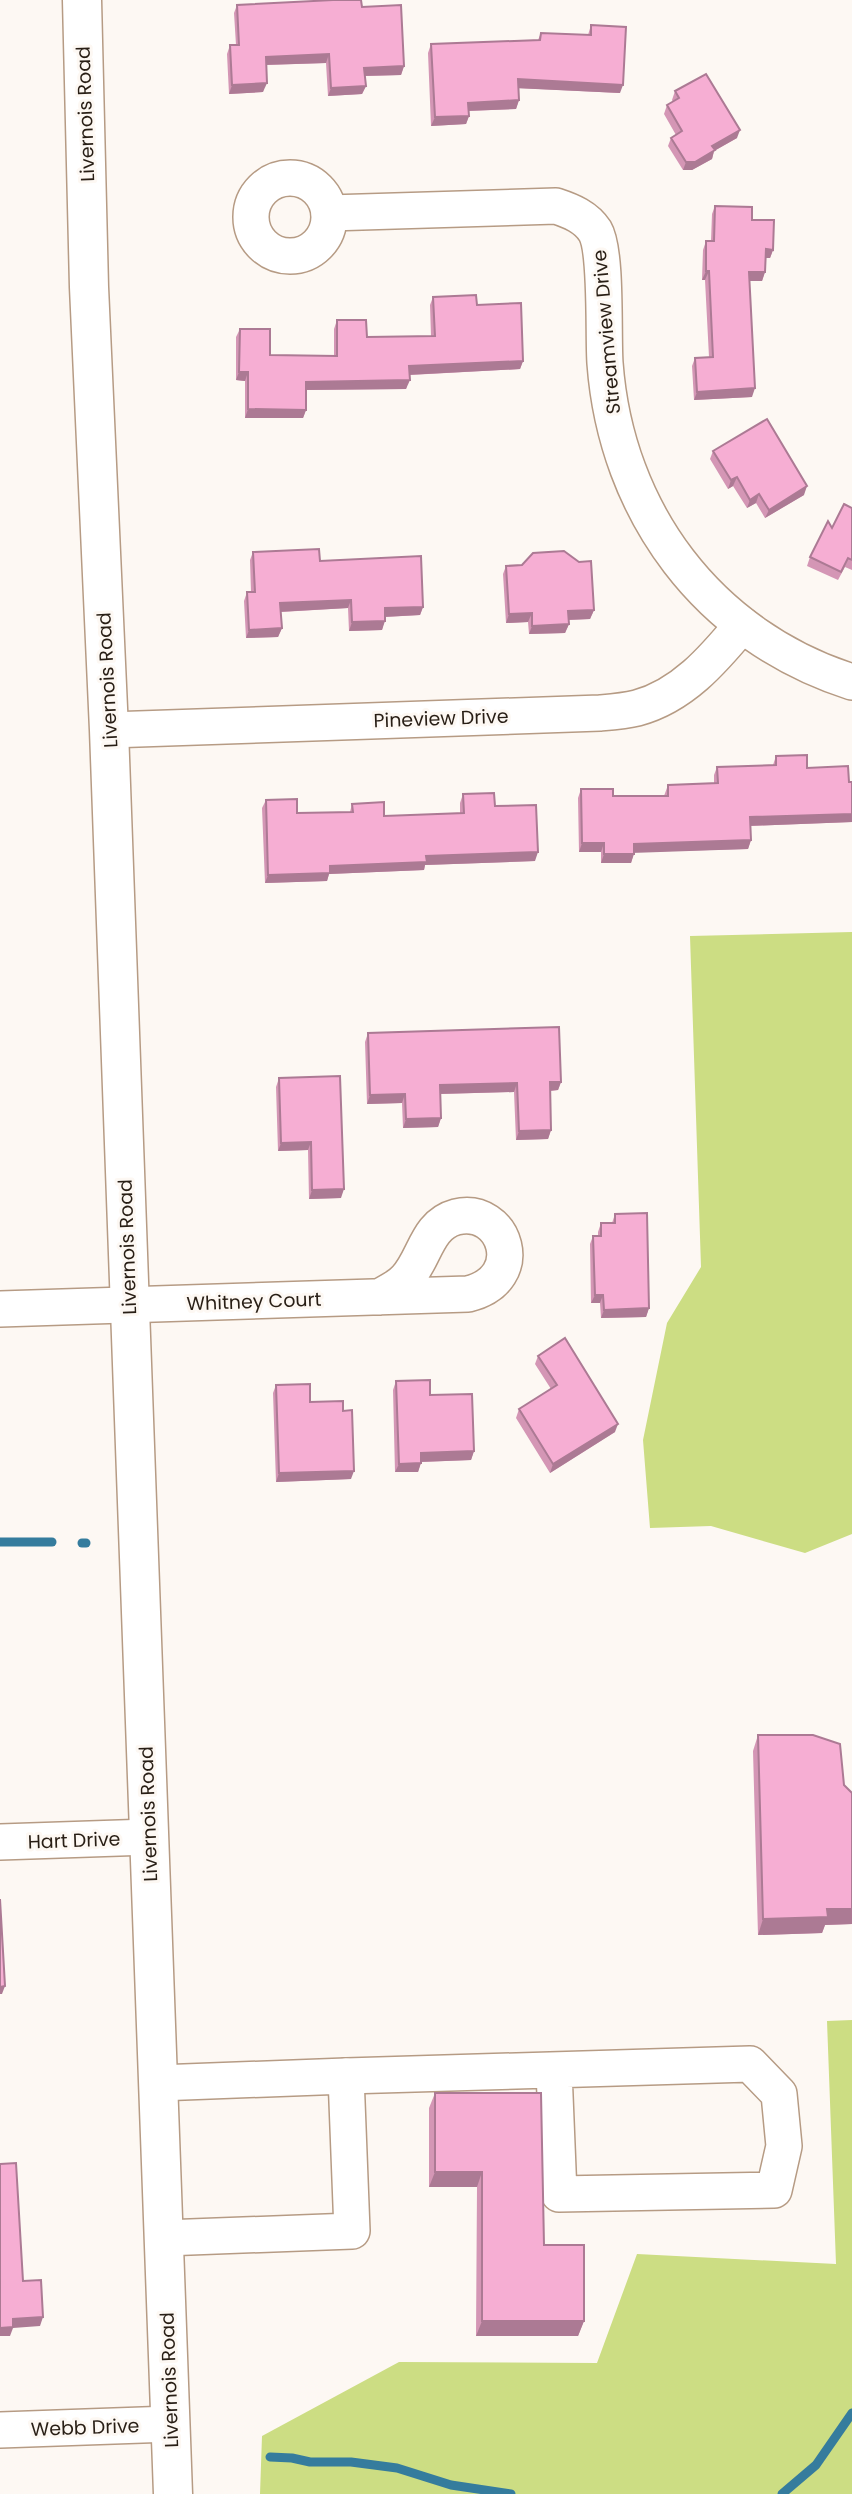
<svg xmlns="http://www.w3.org/2000/svg" width="852" height="2494" font-family="Poppins,sans-serif">
<rect width="100%" height="100%" fill="#fdf8f3"/>
<g fill="#ccdd83">
<polygon points="852,932 852,1534 805,1553 711,1526 650,1528 643,1440 667,1323 701,1267 690,936"/>
<polygon points="852,2020 852,2494 260,2494 262,2436 399,2362 597,2363 637,2254 836,2264 827,2021"/>
</g>
<g fill="none" stroke-linecap="round" stroke-linejoin="round">
<g stroke="#357c9d" stroke-width="9">
<polyline points="0,1542 52,1542"/>
<polyline points="82,1543 86,1543"/>
<polyline points="270,2457 292,2458 310,2462 351,2462 397,2468 451,2485 511,2494"/>
<polyline points="782,2494 816,2465 852,2413"/>
</g>
<defs>
<g id="minor">
<circle cx="290" cy="217" r="39"/>
<path d="M329 213 556 206C571 211 586 217 595 231 607 251 603 335 605 363 616 512 708 636 852 682"/>
<path d="M109 730 600 713C612 712 625 711 637 708 682 696 713 660 742 625"/>
<path d="M0 1309 468 1294C530 1279 505 1205 456 1217 426 1225 425 1259 406 1279 399 1287 388 1292 379 1297"/>
<polyline points="0,1842 149,1837"/>
<polyline points="346,2076 750,2064 779,2094 784,2146 774,2190 559,2194 554,2071"/>
<polyline points="158,2083 346,2076 352,2231 164,2238"/>
<polyline points="0,2430 171,2424"/>
</g>
<polyline id="major" points="82,0 89,287 109,730 173,2494"/>
</defs>
<use href="#minor" stroke="#b69b84" stroke-width="38"/>
<use href="#major" stroke="#b69b84" stroke-width="41"/>
<use href="#minor" stroke="#fff" stroke-width="35"/>
<use href="#major" stroke="#fff" stroke-width="38"/>
</g>
<g fill="#d496b5">
<polygon points="237,5 362,7 404,66 401,75 365,76 366,86 362,94 328,96 326,63 266,65 263,92 229,94 227,54 230,45 236,45 234,13"/>
<polygon points="591,25 620,93 518,88 519,100 516,109 468,111 469,116 466,124 431,126 428,53 431,44 538,40 541,33 588,35"/>
<polygon points="675,91 737,138 714,151 712,159 692,170 683,170 668,146 671,138 676,135 664,114 667,105 673,102 672,100"/>
<polygon points="715,206 752,220 773,250 770,258 766,258 765,272 762,281 749,281 752,397 694,400 692,366 695,358 709,357 705,280 702,280 703,250 706,241 711,241 712,214"/>
<polygon points="433,297 477,305 523,361 520,369 410,375 406,389 306,390 306,410 303,418 245,418 245,381 236,380 236,337 240,329 270,355 334,356 334,329 337,320 367,337 431,336 430,305"/>
<polygon points="713,451 804,495 765,518 756,503 747,508 733,486 728,489 710,459"/>
<polygon points="852,508 852,570 845,567 838,580 807,566 810,557 832,528"/>
<polygon points="253,552 320,561 423,607 420,615 385,617 382,630 349,631 348,608 281,612 282,628 278,637 246,638 244,601 247,592 251,592 250,560"/>
<polygon points="506,566 594,610 590,619 568,620 569,624 565,633 529,634 528,622 506,623 503,574"/>
<polygon points="776,756 807,768 849,782 852,782 852,822 750,826 751,840 748,849 634,852 631,863 601,863 601,852 579,852 578,798 581,789 613,796 664,796 668,785 714,783 714,775 717,767 773,765"/>
<polygon points="463,794 495,806 535,861 425,865 424,870 329,874 327,881 265,883 262,808 266,800 297,813 350,812 352,804 384,816 460,813 460,803"/>
<polygon points="368,1033 561,1082 558,1090 550,1091 551,1130 548,1139 516,1140 514,1092 440,1094 441,1118 438,1127 403,1128 402,1103 367,1104 365,1042"/>
<polygon points="279,1078 341,1198 309,1199 308,1150 278,1151 276,1087"/>
<polygon points="615,1214 649,1308 646,1317 601,1318 600,1303 591,1303 590,1244 593,1236 598,1236 598,1232 601,1223 612,1223"/>
<polygon points="538,1356 615,1432 550,1473 516,1418 519,1409 551,1389 535,1364"/>
<polygon points="396,1381 430,1395 474,1451 471,1460 421,1462 418,1472 395,1472 393,1390"/>
<polygon points="276,1385 310,1402 343,1411 351,1479 276,1482 273,1393"/>
<polygon points="758,1735 844,1785 852,1793 852,1924 825,1925 822,1933 758,1935 753,1751"/>
<polygon points="435,2093 544,2245 584,2321 578,2336 476,2336 477,2187 429,2187 429,2108"/>
</g>
<g fill="#ac7a94">
<polygon points="329,54 326,63 262,65 266,57"/>
<polygon points="404,66 401,75 361,76 364,68"/>
<polygon points="518,79 623,85 620,93 514,88"/>
<polygon points="267,83 263,92 229,94 232,85"/>
<polygon points="366,86 362,94 328,96 331,88"/>
<polygon points="519,100 516,109 465,111 468,103"/>
<polygon points="469,116 466,124 431,126 435,117"/>
<polygon points="740,130 737,138 714,151 712,159 692,170 683,170 686,162"/>
<polygon points="766,249 773,250 770,258 763,258"/>
<polygon points="706,271 709,271 705,280 702,280"/>
<polygon points="749,272 765,272 762,281 746,281"/>
<polygon points="523,361 520,369 406,375 409,366"/>
<polygon points="239,372 248,372 245,381 236,380"/>
<polygon points="410,380 406,389 303,390 306,382"/>
<polygon points="755,388 752,397 694,400 697,392"/>
<polygon points="248,409 306,410 303,418 245,418"/>
<polygon points="737,477 733,486 728,489 731,480"/>
<polygon points="807,486 804,495 765,518 769,510"/>
<polygon points="759,494 756,503 747,508 750,500"/>
<polygon points="351,600 348,608 277,612 280,603"/>
<polygon points="423,607 420,615 382,617 385,608"/>
<polygon points="594,610 590,619 565,620 568,611"/>
<polygon points="532,613 528,622 506,623 509,614"/>
<polygon points="385,621 382,630 349,631 352,622"/>
<polygon points="569,624 565,633 529,634 532,626"/>
<polygon points="282,628 278,637 246,638 249,630"/>
<polygon points="852,814 852,822 747,826 750,817"/>
<polygon points="751,840 748,849 631,853 634,844"/>
<polygon points="582,843 604,843 601,852 579,852"/>
<polygon points="538,852 535,861 425,865 424,870 329,874 327,881 265,883 268,875 330,866 426,856"/>
<polygon points="604,854 634,854 631,863 601,863"/>
<polygon points="550,1082 561,1082 558,1090 547,1091"/>
<polygon points="517,1083 514,1092 437,1094 440,1085"/>
<polygon points="405,1094 402,1103 367,1104 370,1095"/>
<polygon points="441,1118 438,1127 403,1128 406,1119"/>
<polygon points="551,1130 548,1139 516,1140 519,1131"/>
<polygon points="311,1142 308,1150 278,1151 281,1143"/>
<polygon points="344,1189 341,1198 309,1199 312,1190"/>
<polygon points="595,1295 603,1295 600,1303 591,1303"/>
<polygon points="649,1308 646,1317 601,1318 604,1310"/>
<polygon points="618,1424 615,1432 550,1473 553,1464"/>
<polygon points="474,1451 471,1460 418,1462 421,1453"/>
<polygon points="421,1463 418,1472 395,1472 399,1464"/>
<polygon points="354,1471 351,1479 276,1482 279,1473"/>
<polygon points="827,1909 852,1909 852,1924 825,1925 822,1933 758,1935 763,1919"/>
<polygon points="5,1986 2,1994 0,1994 0,1987"/>
<polygon points="435,2172 482,2172 477,2187 429,2187"/>
<polygon points="43,2317 40,2326 13,2328 10,2336 0,2336 0,2328 13,2319"/>
<polygon points="482,2321 584,2321 578,2336 476,2336"/>
</g>
<g fill="#f6aed3" stroke="#ac7a94" stroke-width="2">
<polygon points="333,0 361,0 362,7 401,5 404,66 364,68 366,86 331,88 329,54 266,57 267,83 232,85 230,45 239,45 237,5"/>
<polygon points="591,25 626,27 623,85 518,79 519,100 468,103 469,116 435,117 431,44 540,40 541,33 591,35"/>
<polygon points="706,74 740,130 712,146 715,150 695,162 686,162 671,138 682,131 667,105 679,98 675,91"/>
<polygon points="715,206 752,207 752,220 774,220 773,250 766,249 765,272 749,272 755,388 697,392 695,358 713,357 709,271 706,271 706,241 714,241"/>
<polygon points="476,295 477,305 521,303 523,361 409,366 410,380 306,382 306,410 248,409 248,372 239,372 240,329 270,329 270,355 337,356 337,320 366,320 367,337 435,336 433,297"/>
<polygon points="767,419 807,486 769,510 759,494 750,500 737,477 731,480 713,451"/>
<polygon points="844,504 852,508 852,560 848,558 841,572 810,557 828,521 832,528"/>
<polygon points="319,549 320,561 421,556 423,607 385,608 385,621 352,622 351,600 280,603 282,628 249,630 247,592 255,592 253,552"/>
<polygon points="564,551 579,562 591,561 594,610 568,611 569,624 532,626 532,613 509,614 506,566 522,565 533,553"/>
<polygon points="807,755 807,768 848,766 849,782 852,782 852,814 750,817 751,840 634,844 634,854 604,854 604,843 582,843 581,789 613,789 613,796 668,796 668,785 718,783 717,767 776,765 776,756"/>
<polygon points="494,793 495,806 536,805 538,852 426,856 427,862 330,866 330,873 268,875 266,800 297,799 297,813 353,812 352,804 384,802 384,816 464,813 463,794"/>
<polygon points="559,1027 561,1082 550,1082 551,1130 519,1131 517,1083 440,1085 441,1118 406,1119 405,1094 370,1095 368,1033"/>
<polygon points="340,1076 344,1189 312,1190 311,1142 281,1143 279,1078"/>
<polygon points="647,1213 649,1308 604,1310 603,1295 595,1295 593,1236 601,1236 601,1223 615,1223 615,1214"/>
<polygon points="565,1338 618,1424 553,1464 519,1409 557,1385 538,1356"/>
<polygon points="430,1380 430,1395 472,1394 474,1451 421,1453 421,1463 399,1464 396,1381"/>
<polygon points="310,1384 310,1402 343,1401 343,1411 352,1410 354,1471 279,1473 276,1385"/>
<polygon points="758,1735 813,1735 840,1744 844,1785 852,1793 852,1909 827,1909 828,1917 763,1919"/>
<polygon points="0,1899 5,1986 0,1987"/>
<polygon points="435,2093 541,2093 544,2245 584,2245 584,2321 482,2321 482,2172 435,2172"/>
<polygon points="16,2163 23,2281 41,2280 43,2317 13,2319 13,2327 0,2328 0,2164"/>
</g>
<g text-anchor="middle" stroke-width="6" stroke-linejoin="round" paint-order="stroke">
<g font-size="19" fill="#281e15" stroke="#fdf8f3">
<text transform="translate(85 114) rotate(-92)" y="7">Livernois Road</text>
<text transform="translate(606 332) rotate(-95)" y="7">Streamview Drive</text>
<text transform="translate(107 680) rotate(-93)" y="7">Livernois Road</text>
<text transform="translate(441 718) rotate(-2)" y="7">Pineview Drive</text>
<text transform="translate(127 1247) rotate(-92)" y="7">Livernois Road</text>
<text transform="translate(254 1301) rotate(-2)" y="7">Whitney Court</text>
<text transform="translate(148 1814) rotate(-92)" y="7">Livernois Road</text>
<text transform="translate(74 1840) rotate(-2)" y="7">Hart Drive</text>
<text transform="translate(169 2380) rotate(-92)" y="7">Livernois Road</text>
<text transform="translate(85 2427) rotate(-2)" y="7">Webb Drive</text>
</g>
</g>
</svg>
